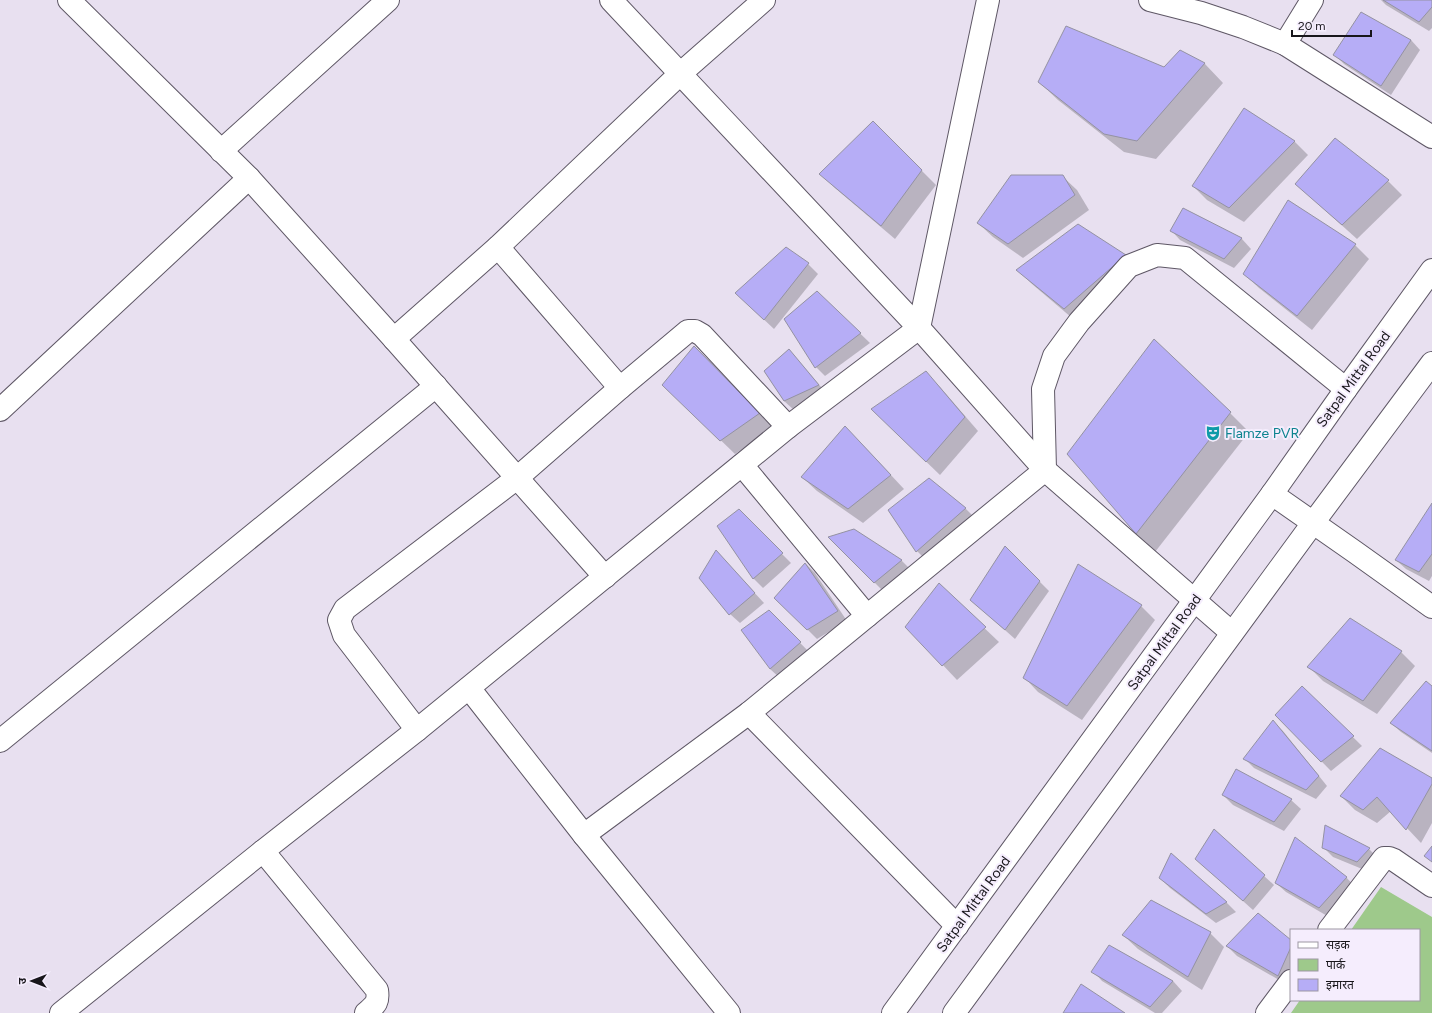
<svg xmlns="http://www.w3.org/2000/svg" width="1432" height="1013" font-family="Figtree,'Noto Sans Devanagari',sans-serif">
<rect width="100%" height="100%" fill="#e8e0f0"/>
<polygon fill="#9ec98b" points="1381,887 1432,917 1432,1013 1291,1013 1300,1000 1419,1000 1419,930 1351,930"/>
<g fill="#0003">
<polygon points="1381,0 1432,0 1432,28 1429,31 1386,5"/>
<polygon points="1411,40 1420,50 1391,95 1344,64 1335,55"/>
<polygon points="1180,51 1205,64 1223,83 1156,159 1124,152 1058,100 1039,82 1165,68"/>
<polygon points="873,122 936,185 895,239 835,188 821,174"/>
<polygon points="1335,139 1388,181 1402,195 1357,239 1296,184"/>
<polygon points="1294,141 1308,155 1244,222 1207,200 1193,186"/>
<polygon points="1062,176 1077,190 1089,210 1023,258 993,237 978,223"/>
<polygon points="1289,201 1355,245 1369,259 1312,330 1259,288 1244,274"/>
<polygon points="1183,210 1242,239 1251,249 1234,268 1180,240 1171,230"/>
<polygon points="786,248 808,264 818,274 774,329 746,303"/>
<polygon points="1125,255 1139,269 1078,323 1032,284 1018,270"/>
<polygon points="817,292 870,343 825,376 816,367"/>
<polygon points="694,347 773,427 735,454 678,399"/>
<polygon points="789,350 828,395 794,410 784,401 765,372"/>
<polygon points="925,373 940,387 978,431 940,475 887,424"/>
<polygon points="1230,413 1249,432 1155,552 1136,534 1068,454"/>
<polygon points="859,441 904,489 863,523 817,491 802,477"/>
<polygon points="929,479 966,509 975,518 927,561 917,551 889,511"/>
<polygon points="1432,505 1432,576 1429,581 1406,569 1396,560"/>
<polygon points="739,511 791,563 763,588 753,578"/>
<polygon points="854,530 902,561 911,570 884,592 830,538"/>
<polygon points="1005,547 1049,591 1015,639 971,600"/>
<polygon points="725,561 764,603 740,623 730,614"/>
<polygon points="806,564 815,573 847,621 817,639 776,598"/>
<polygon points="939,585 999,642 957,680 907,627"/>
<polygon points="1141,606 1155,620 1082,720 1038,692 1024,677"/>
<polygon points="769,611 810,653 780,678 770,669"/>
<polygon points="1401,652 1415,666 1377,714 1323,681 1309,667"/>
<polygon points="1302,687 1362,746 1331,771 1276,715"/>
<polygon points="1432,687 1432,753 1401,732 1391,723"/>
<polygon points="1273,722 1283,731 1327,786 1316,799 1254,768 1245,759"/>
<polygon points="1237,771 1291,800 1301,809 1284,831 1233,805 1223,795"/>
<polygon points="1432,779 1432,823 1421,843 1391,811 1377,823 1355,810 1341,796"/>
<polygon points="1214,830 1274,885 1253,910 1196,859"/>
<polygon points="1324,848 1369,849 1378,858 1367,871 1333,857"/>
<polygon points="1171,855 1227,903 1236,912 1216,923 1170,888 1160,878"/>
<polygon points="1346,877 1355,887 1329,917 1286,892 1276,883"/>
<polygon points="1210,933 1224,947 1202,990 1138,949 1123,935"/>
<polygon points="1291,942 1291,978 1288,985 1237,956 1227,946"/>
<polygon points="1093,971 1173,981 1182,991 1162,1013 1155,1013 1102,981"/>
</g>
<g fill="#b6adf6" stroke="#9492a2">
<polygon points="1383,0 1432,0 1432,7 1419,22"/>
<polygon points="1361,12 1411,40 1381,86 1333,55"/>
<polygon points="1066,26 1164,67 1180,50 1205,63 1137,141 1104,134 1038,82"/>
<polygon points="1244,108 1295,141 1229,208 1192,186"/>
<polygon points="873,121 922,170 881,226 819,174"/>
<polygon points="1335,138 1389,180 1342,225 1295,184"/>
<polygon points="1011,175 1063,175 1075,195 1008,244 977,223"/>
<polygon points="1288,200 1356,244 1297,316 1243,274"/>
<polygon points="1183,208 1242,238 1224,259 1170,231"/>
<polygon points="1078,224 1126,255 1064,309 1016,270"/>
<polygon points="786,247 809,263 764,320 735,293"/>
<polygon points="817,291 861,333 815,368 784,319"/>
<polygon points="1154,339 1231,412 1136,534 1067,454"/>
<polygon points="694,346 760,413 720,441 662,385"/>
<polygon points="789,349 819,385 784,401 764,371"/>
<polygon points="926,371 965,417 926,462 871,409"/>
<polygon points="845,426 891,475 848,509 801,477"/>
<polygon points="929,478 966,508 916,552 888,510"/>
<polygon points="1432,503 1432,554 1419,572 1395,560"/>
<polygon points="739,509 783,553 753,579 717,526"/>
<polygon points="854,529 902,560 874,583 828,537"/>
<polygon points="1005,546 1040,581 1005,630 970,600"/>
<polygon points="716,550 755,593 729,615 699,578"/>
<polygon points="805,563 838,611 807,630 774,598"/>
<polygon points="1078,564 1142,605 1067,706 1023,678"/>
<polygon points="939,583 986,627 942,666 905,627"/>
<polygon points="769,610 801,642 770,669 741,630"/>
<polygon points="1350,618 1402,651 1363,701 1307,667"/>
<polygon points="1426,681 1432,686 1432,751 1390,723"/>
<polygon points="1302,686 1354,736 1321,762 1275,715"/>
<polygon points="1273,720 1319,776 1306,790 1243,759"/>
<polygon points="1380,748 1432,778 1432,784 1406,830 1377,797 1363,810 1340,796"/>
<polygon points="1236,769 1292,799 1274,822 1222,795"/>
<polygon points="1325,825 1370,848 1357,862 1322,848"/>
<polygon points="1214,829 1265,875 1243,901 1195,859"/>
<polygon points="1295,837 1347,877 1319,908 1275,883"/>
<polygon points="1432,846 1432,862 1424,856"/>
<polygon points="1171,853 1227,902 1206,914 1159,878"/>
<polygon points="1151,900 1211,932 1188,977 1122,935"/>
<polygon points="1258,913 1291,940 1291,947 1278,976 1226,946"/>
<polygon points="1109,945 1173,981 1150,1007 1091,972"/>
<polygon points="1081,984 1125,1013 1063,1013"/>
</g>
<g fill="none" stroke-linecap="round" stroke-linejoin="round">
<defs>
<g id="street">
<polyline points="69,0 249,178 394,339 605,577"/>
<polyline points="611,0 919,328 1045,470 1232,633"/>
<polyline points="1150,0 1201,13 1243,27 1285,44 1432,137"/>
<polyline points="1285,44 1312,0"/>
<polyline points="221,151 388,0"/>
<polyline points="498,247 620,388"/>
<polyline points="394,339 498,247 681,73 764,0"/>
<polyline points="0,410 249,178"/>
<polyline points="742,465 867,616"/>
<polyline points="1272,494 1355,552 1432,607"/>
<polyline points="469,688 584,835 729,1013"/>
<polyline points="749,713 957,926"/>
<polyline points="417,730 344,635 339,620 345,609 517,478 620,388 688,331 695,331 702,335 788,427"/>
<polyline points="0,741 436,386"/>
<polyline points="584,835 749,713 1045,470 1043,389 1054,356 1079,322 1129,266 1157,255 1185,258 1346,389"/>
<path d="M263 851 377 990C379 1003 375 1005 366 1013"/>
<polyline points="1329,930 1384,858 1389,858 1394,860 1432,886"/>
<polyline points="61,1013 263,851 417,730 788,427 919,328 988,0"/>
<polyline points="1267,1013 1291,981"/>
</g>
<g id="secondary">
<polyline points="893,1013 1272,494 1346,389 1432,270"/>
<polyline points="954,1013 1313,523 1432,363"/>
</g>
</defs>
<use href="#street" stroke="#5e5765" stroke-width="24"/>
<use href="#secondary" stroke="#5e5765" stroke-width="24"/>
<use href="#street" stroke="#fff" stroke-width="22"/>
<use href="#secondary" stroke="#fff" stroke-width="22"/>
</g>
<defs>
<symbol id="theatre-bare" viewBox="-9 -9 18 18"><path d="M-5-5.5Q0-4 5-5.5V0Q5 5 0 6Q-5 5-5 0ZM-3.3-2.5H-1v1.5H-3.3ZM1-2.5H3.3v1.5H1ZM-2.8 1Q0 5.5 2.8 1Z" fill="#0f9aa8" stroke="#f5edfd" stroke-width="2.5" paint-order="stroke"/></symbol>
</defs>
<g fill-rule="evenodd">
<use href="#theatre-bare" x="1202" y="422" width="22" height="22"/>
</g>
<g text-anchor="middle" stroke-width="4" stroke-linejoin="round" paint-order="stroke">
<g font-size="14" fill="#18161b" stroke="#f5edfd">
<text transform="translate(1353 379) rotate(-54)" y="5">Satpal Mittal Road</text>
<text transform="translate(1164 642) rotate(-54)" y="5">Satpal Mittal Road</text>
<text transform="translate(973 904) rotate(-54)" y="5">Satpal Mittal Road</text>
</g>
<g font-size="14" fill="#0d838f" stroke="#f5edfd" text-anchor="start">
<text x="1225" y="438">Flamze PVR</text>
</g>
</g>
<rect x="1290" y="929" width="130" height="72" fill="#f5edfd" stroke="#9d97a3"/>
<rect x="1298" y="942" width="20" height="6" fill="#ffffff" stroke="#9d97a3"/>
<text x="1326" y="949" font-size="12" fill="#18161b">सड़क</text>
<rect x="1298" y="959" width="20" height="12" fill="#9ec98b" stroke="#9d97a3"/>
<text x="1326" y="969" font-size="12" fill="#18161b">पार्क</text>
<rect x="1298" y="979" width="20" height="12" fill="#b6adf6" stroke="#9d97a3"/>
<text x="1326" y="989" font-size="12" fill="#18161b">इमारत</text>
<g transform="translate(32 981) rotate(270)" stroke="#f5edfd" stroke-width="3" paint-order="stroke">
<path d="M0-3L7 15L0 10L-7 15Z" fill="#18161b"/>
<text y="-6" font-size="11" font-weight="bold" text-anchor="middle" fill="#18161b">उ</text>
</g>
<path d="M1292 30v6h79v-6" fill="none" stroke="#18161b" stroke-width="2"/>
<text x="1298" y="30" font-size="12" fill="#18161b" stroke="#f5edfd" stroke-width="3" paint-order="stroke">20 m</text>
</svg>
